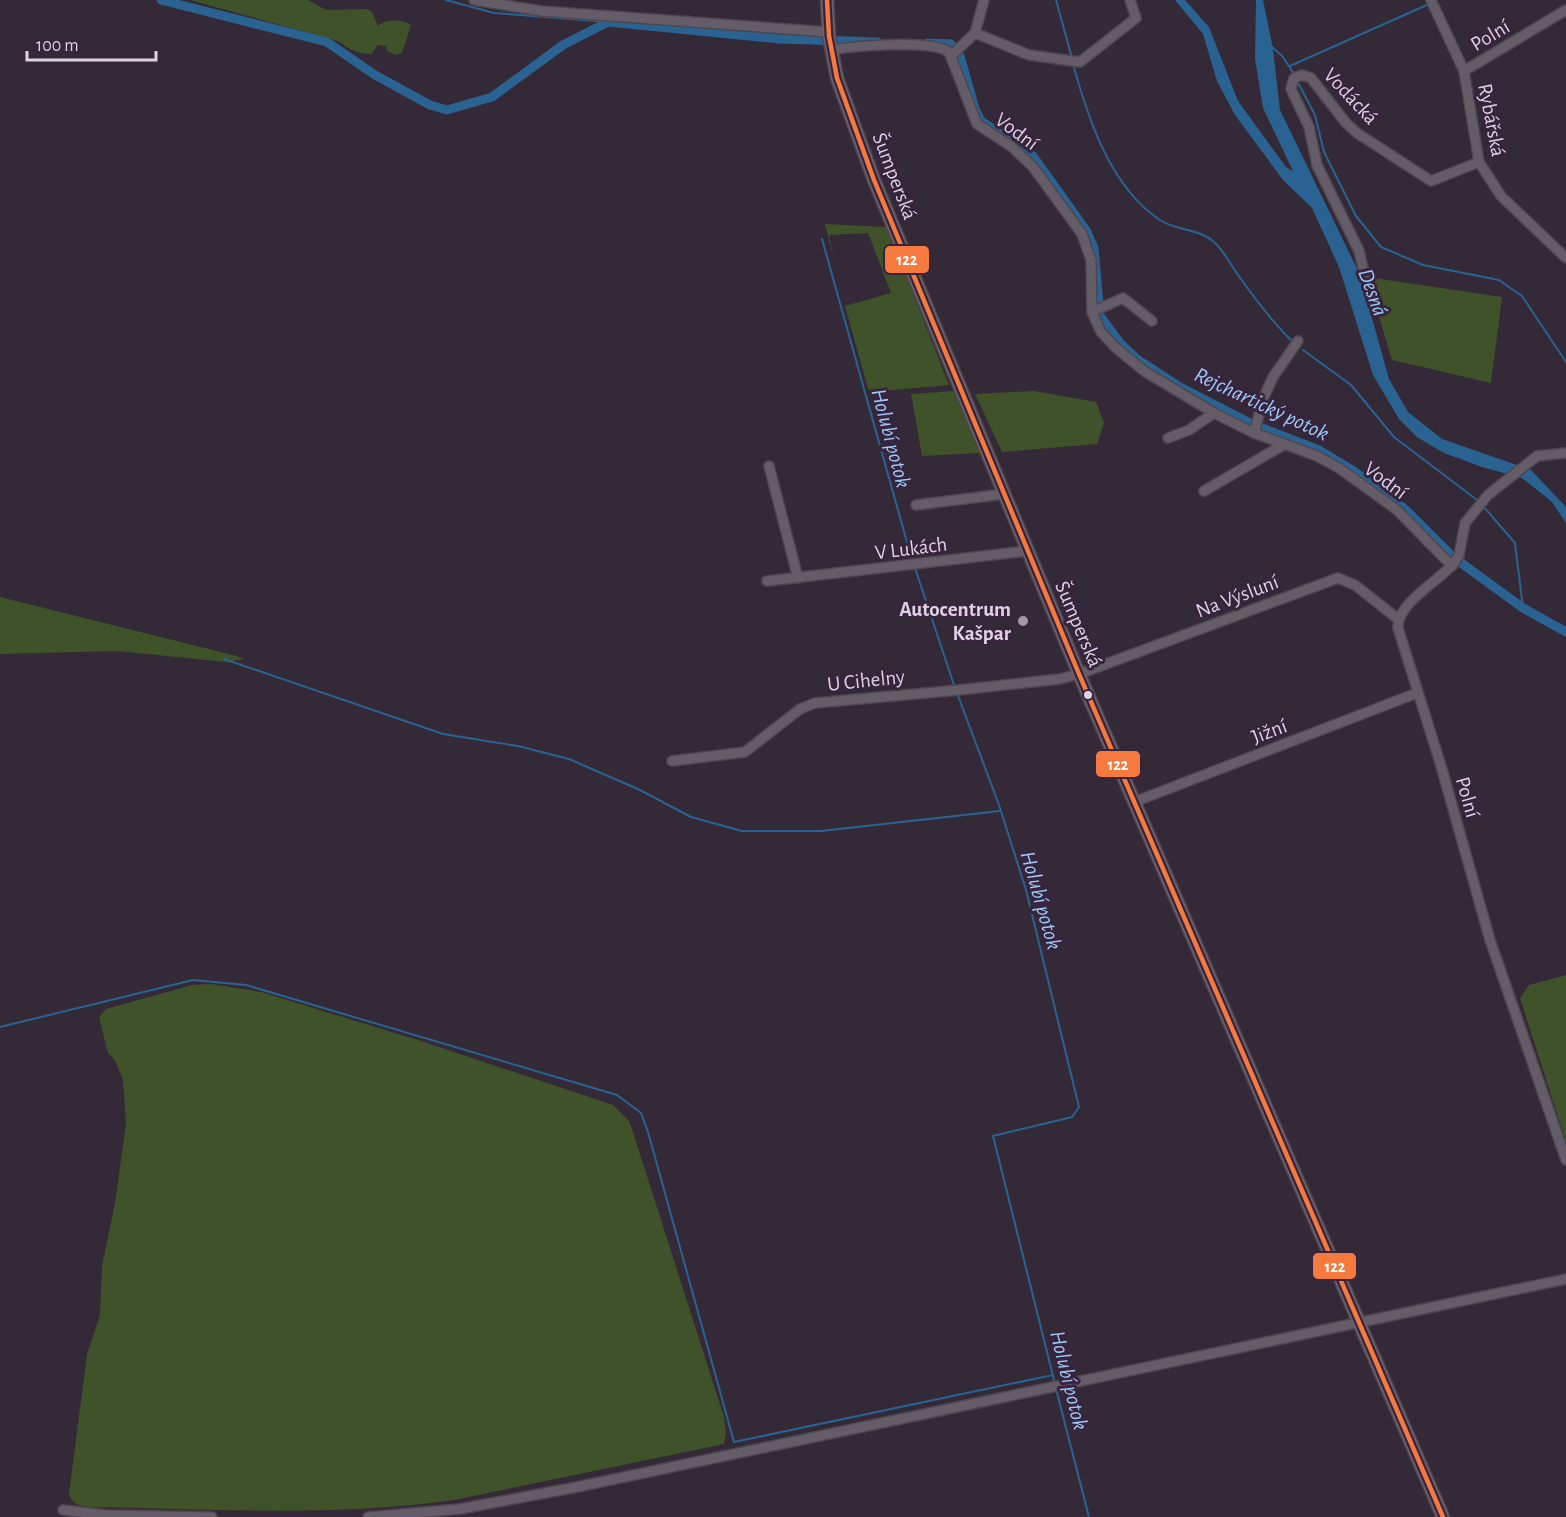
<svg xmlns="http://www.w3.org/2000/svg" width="1566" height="1517" font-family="'Alegreya Sans',sans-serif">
<rect width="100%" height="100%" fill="#342a37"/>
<g fill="#3f522a">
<path d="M190 0H308L326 10 367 9 372 12 378 26C386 19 402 19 411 25L402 53 396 55 387 51 386 46 378 45 371 54C358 54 349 49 338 41Z"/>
<polygon points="825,224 887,227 949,385 869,392 845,306 891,293 868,233 829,235 834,259"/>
<polygon points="1367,277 1502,297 1491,383 1392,360"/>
<polygon points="954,391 980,453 922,456 911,394"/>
<polygon points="1034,391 1096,402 1104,423 1097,444 1002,452 975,394"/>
<polygon points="0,597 237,656 244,659 226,662 117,651 0,654"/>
<polygon points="1566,975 1566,1142 1520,998 1529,985"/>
<path d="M211 984 261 992 421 1041 613 1105 629 1121 633 1132 724 1417 726 1432 724 1444 454 1500C334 1517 210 1509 89 1507 78 1505 73 1505 69 1494L87 1354 100 1315 102 1266 115 1203 126 1123 123 1080 115 1060 108 1053 99 1017 106 1009 192 985Z"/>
</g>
<polygon fill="#2a6291" points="1175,0 1185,0 1209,27 1238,101 1286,167 1293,171 1263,108 1255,59 1256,0 1263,0 1273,49 1280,110 1360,275 1389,379 1408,412 1442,439 1531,470 1566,507 1566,523 1552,502 1522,478 1482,467 1444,453 1417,437 1399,419 1373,375 1339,267 1312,208 1283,180 1235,115 1217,81 1203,34"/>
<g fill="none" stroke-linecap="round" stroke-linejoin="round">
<g stroke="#2a6291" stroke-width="2">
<polyline points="446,0 494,13 608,22"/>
<polyline points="1056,0 1072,58"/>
<polyline points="1271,46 1283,57 1294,74"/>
<path d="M1073 64C1088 118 1110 187 1160 220 1176 231 1199 228 1214 242 1224 251 1231 265 1238 275 1255 299 1272 322 1293 342"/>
<polyline points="1290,66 1429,4"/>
<polyline points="1296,79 1315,115 1324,152 1356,216 1381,247 1423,265 1499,280 1522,296 1566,362"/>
<polyline points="822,239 912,560"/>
<polyline points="1303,350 1351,385 1394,437 1477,500"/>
<polyline points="1483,506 1515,543 1523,608"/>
<polyline points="915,568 955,688"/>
<polyline points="224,659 443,734 518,746 569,759 640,790 691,817 742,831 821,831 1000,811"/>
<polyline points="957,693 999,805 1026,890 1079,1107 1072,1117 993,1136 1055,1384"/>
<polyline points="0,1027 193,980 246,985 617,1095 641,1113 648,1132 734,1442 1053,1375"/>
<polyline points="1056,1389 1089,1517"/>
</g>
<g stroke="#2a6291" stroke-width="9">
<polyline points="161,0 327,42 375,75 430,105 447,110 492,97 563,45 608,22 780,39 878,42"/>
<polyline points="928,43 951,44 960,56 975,109 981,121 1033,156 1086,230 1094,248 1100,316 1120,343 1137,359 1180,387 1252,424 1319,450 1354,471 1405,509 1453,557 1523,608 1566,632"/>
</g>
<defs>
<g id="minor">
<polyline points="474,0 541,11 828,32"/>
<polyline points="1431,0 1464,71 1479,162 1501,196 1566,258"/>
<polyline points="975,33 1029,55 1080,62 1136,18 1130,0"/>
<path d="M831 50C854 46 931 39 949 52L977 124 1012 147 1033 167 1082 234 1091 260 1092 312 1101 332 1115 347 1144 371 1214 413 1254 433 1317 456 1339 468 1397 510 1452 566"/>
<polyline points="952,55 975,33 984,0"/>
<polyline points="1464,71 1566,10"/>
<polyline points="1366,281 1359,251 1317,165 1309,127 1291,89 1294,78 1302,75 1311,78 1346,123 1357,133 1431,181 1479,162"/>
<polyline points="1092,312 1123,298 1152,321"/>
<polyline points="1254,433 1264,397 1273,377 1298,341"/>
<polyline points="1168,438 1189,430 1214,413"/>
<path d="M1566 453 1537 456 1488 495 1465 523 1459 555 1454 563C1439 581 1397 603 1398 628L1441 766 1490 940 1566 1160"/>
<polyline points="769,466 798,578"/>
<polyline points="1204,491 1285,444"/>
<polyline points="916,505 1004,494"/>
<polyline points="767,581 1027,551"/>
<polyline points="672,761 745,752 800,709 815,703 959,690 1060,679 1079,674 1338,578 1355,585 1398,619"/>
<polyline points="1134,802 1417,693"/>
<polyline points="63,1510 106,1515 212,1517"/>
<polyline points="368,1517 460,1509 577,1487 1566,1279"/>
</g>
<polyline id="major" points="827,0 829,36 837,78 874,180 1079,674 1443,1517"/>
</defs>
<use href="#minor" stroke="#4e4651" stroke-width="12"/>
<use href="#major" stroke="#4e4651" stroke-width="15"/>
<use href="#minor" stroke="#645d67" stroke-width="9"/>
<use href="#major" stroke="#6e626c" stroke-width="12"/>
<defs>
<polyline id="bus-1" points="827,0 829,36 837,78 874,180 1079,674 1443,1517"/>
</defs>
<use href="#bus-1" stroke="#37243d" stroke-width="9"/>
<use href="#bus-1" stroke="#f6793e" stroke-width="4.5"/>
</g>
<circle fill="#a297a6" stroke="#37243d" stroke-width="2" cx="1023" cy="621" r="6"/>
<circle fill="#ded2e2" stroke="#37243d" stroke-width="2" cx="1088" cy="695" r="5"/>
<g text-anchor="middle" stroke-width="6" stroke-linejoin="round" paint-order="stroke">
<g font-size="21" fill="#ded2e2" stroke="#37243d">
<text transform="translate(1490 35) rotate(-31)" y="7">Polní</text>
<text transform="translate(1351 96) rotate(47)" y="7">Vodácká</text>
<text transform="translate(1492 120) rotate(79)" y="7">Rybářská</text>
<text transform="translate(1017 131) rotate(37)" y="7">Vodní</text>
<text transform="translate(895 176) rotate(69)" y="7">Šumperská</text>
<text transform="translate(1386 480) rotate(37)" y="7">Vodní</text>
<text transform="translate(911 548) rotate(-7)" y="7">V Lukách</text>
<text transform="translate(1237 596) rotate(-21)" y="7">Na Výsluní</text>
<text transform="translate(1079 624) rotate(67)" y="7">Šumperská</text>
<text transform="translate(866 680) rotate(-6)" y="7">U Cihelny</text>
<text transform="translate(1269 731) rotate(-21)" y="7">Jižní</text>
<text transform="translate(1468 797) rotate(74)" y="7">Polní</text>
</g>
<g font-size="21" font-weight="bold" fill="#ded2e2" stroke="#37243d" text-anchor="end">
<text x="1011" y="616">Autocentrum<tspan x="1011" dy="24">Kašpar</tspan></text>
</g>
<g font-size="22" font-style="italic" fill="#9ccbf8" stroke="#37243d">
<text transform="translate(1374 292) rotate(70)" y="8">Desná</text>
<text transform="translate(1262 403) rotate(25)" y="8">Rejchartický potok</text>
<text transform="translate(892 438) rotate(75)" y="8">Holubí potok</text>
<text transform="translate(1042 900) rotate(74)" y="8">Holubí potok</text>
<text transform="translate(1070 1380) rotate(76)" y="8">Holubí potok</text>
</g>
</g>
<g stroke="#37243d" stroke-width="2">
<rect x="884" y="245" width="46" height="29" rx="6" fill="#f6793e"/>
<rect x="1095" y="750" width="46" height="28" rx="6" fill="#f6793e"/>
<rect x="1312" y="1252" width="45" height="28" rx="6" fill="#f6793e"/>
</g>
<g font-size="16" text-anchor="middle" font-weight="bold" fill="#fff">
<text x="907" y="265">122</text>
<text x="1118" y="770">122</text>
<text x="1335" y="1272">122</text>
</g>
<path d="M27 51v9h129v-9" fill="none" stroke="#ded2e2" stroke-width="3"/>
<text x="36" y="51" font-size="18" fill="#ded2e2" stroke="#37243d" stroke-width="4.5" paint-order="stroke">100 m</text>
</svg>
